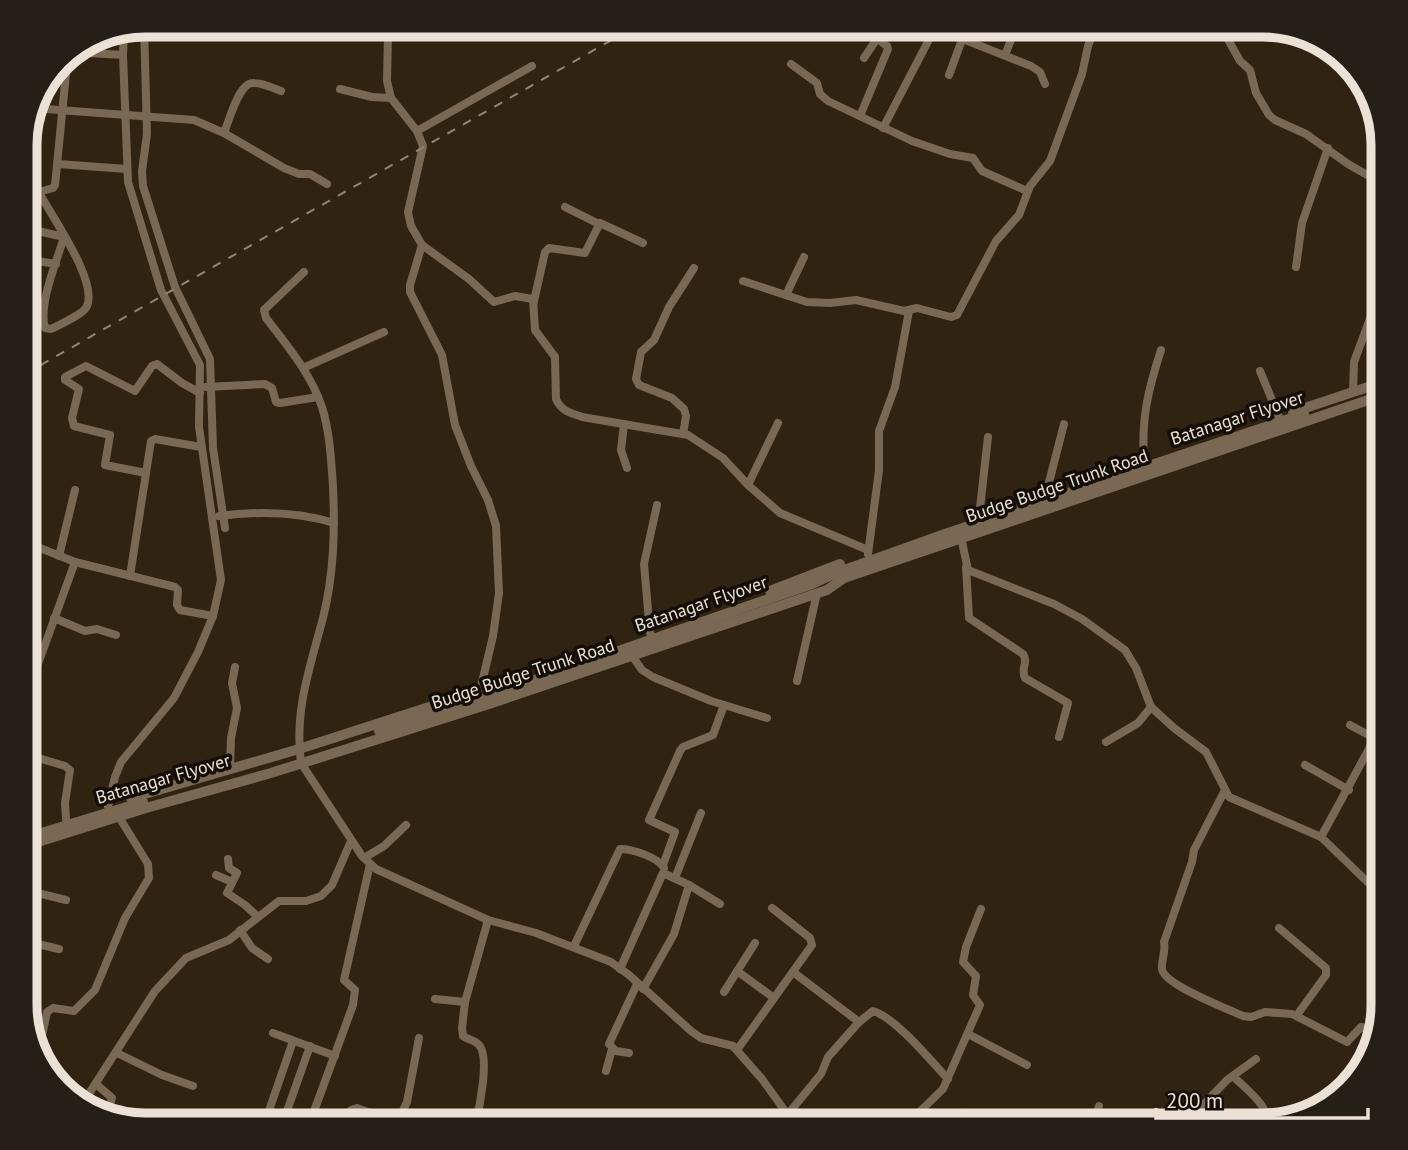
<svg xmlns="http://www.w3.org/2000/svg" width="1408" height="1150" font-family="'PT Sans',sans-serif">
<rect width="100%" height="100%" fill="#312311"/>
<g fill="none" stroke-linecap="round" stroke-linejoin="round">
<g stroke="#796954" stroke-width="8">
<polyline points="144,25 147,134 142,171 143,186 175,287 210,359 213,448 225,528"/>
<polyline points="382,25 388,33 387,81 391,98 417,131 423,146 408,212 411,226 422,245 410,285 410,292 442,355 455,425 471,466 488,500 496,526 499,593 493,636 480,691"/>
<polyline points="1223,25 1225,34 1240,61 1250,70 1256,93 1269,115 1275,120 1306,134 1348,164 1383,184"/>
<polyline points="72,52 123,55"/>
<polyline points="1005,55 1017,25"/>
<polyline points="864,58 886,25"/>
<polyline points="791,64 817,83 820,94 828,101 912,141 950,154 973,158 982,171 1027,191"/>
<polyline points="949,75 963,37"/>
<polyline points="340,89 372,97 391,98"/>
<polyline points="32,108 194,120 224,133 284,168 299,174 310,174 327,184"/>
<polyline points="860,116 888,49 887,46 878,39"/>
<polyline points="883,128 935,28 1031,66 1040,72 1045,84"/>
<polyline points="417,131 532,66"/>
<path d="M224 133C229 121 239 81 254 83 263 83 273 88 281 91"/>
<polyline points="58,164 127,169"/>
<polyline points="565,207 599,224"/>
<path d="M25 228 64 237C57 261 38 304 45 328L51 329C59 325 84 314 87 306 98 280 51 216 39 192L53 188 55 185 68 53"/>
<path d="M422 245 469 279 494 302 515 296 533 299 535 330 555 357 556 399C561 411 571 413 582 417L688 435 723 458 748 485 780 513 868 550"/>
<polyline points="25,259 56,264"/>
<polyline points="1296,267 1302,223 1328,148"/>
<path d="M304 272 264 310 266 318C287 345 311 374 322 407 330 433 331 460 333 486 335 531 334 574 323 618 310 667 294 711 301 763L362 856 376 869 488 920 536 933 611 962 629 975 691 1031 701 1038 733 1046 762 1079 785 1111 805 1125"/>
<polyline points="30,281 33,260"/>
<polyline points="743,281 807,302 830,303 856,300 904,311 917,308 951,317 957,315 996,241 1019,215 1030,186 1050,161 1082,74 1088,46 1096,25"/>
<polyline points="786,295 804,257"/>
<polyline points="534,301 545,252 549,248 585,253 600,223 643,243"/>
<polyline points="303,368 384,332"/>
<polyline points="1260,371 1279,417"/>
<polyline points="206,387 265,384 272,388 276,402 280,403 318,397"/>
<polyline points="1353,392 1354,362 1371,316"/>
<polyline points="624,424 621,450 627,468"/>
<polyline points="683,434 686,416 684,409 672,398 639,385 636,379 641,352 654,340 669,307 694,268"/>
<path d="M1144 462C1141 419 1148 390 1161 350"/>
<polyline points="146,473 105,465 110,435 74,426 72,418 79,389 65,380 65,377 86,366 135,391 152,366 157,364 182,383 200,393"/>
<polyline points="748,485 778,423"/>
<polyline points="1046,494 1064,424"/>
<path d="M219 516C258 511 296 511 334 523"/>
<polyline points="979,517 988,437"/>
<polyline points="961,537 968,570 1054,604 1082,619 1125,650 1136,668 1151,707 1174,728 1206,752 1229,797 1321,837 1383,897"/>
<polyline points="25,542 75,562 175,587 178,590 177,605 180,610 213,616"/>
<polyline points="868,554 879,470 879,431 895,387 909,311"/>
<polyline points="59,556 75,490"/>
<path d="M966 567 969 618 1023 654C1029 662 1020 669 1025 678L1068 703 1059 737"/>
<polyline points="130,576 151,441 155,439 201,447"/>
<polyline points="54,618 85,631 97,629 116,635"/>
<polyline points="650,633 644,564 657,505"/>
<polyline points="633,657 642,670 653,677 711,701 767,718"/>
<polyline points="797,681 817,593"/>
<polyline points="25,712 31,698 30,686 75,562"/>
<polyline points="1350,725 1374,738"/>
<polyline points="1106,742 1138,723 1151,707"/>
<polyline points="25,754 65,766 70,770 65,803 66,819"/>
<polyline points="1305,765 1349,790"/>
<polyline points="230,769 231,738 237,708 232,683 235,667"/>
<path d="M1225 790 1194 850 1192 862 1164 942C1166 953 1161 960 1162 969 1164 985 1228 1009 1243 1016L1251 1017 1265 1012 1292 1014 1347 1042 1361 1027 1374 1030"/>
<polyline points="108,806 115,777 121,762 174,698 198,652 213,616 221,580 199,427 200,365 161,290 128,182 123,55 124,32"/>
<polyline points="1321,837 1370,747 1383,712"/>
<polyline points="364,858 384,846 406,825"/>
<polyline points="228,859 229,868 237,873 227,893 245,905 258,917"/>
<polyline points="663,865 675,832 649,820 680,751 683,747 713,735 724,705"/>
<polyline points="216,875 232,882"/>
<polyline points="675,878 701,813"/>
<polyline points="25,890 66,900"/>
<polyline points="1279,928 1326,968 1326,975 1297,1015"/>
<polyline points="240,930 252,948 268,959"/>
<polyline points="25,941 59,949"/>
<path d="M574 946 620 849C632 849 658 857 664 868"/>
<polyline points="620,969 663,873 689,885 720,904"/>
<polyline points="737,971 774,998"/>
<polyline points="793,972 859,1022"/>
<polyline points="643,989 674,934 689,885"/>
<polyline points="724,992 755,943"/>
<polyline points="435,999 465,1002"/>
<polyline points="273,1033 335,1056"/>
<polyline points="968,1034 1027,1065"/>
<polyline points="737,1050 812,945 810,938 772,908"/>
<polyline points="117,1053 162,1075 193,1086"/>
<polyline points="629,1053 616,1051 609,1044 637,984"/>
<polyline points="37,1059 47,1012 53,1008 74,1011 95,990 125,918 149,878 148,864 119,817"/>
<polyline points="606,1071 612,1049"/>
<path d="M1233 1076C1244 1088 1274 1108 1264 1125"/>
<polyline points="96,1084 112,1098 108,1112"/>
<polyline points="83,1103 155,991 186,958 229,940 279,901 306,901 321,896 332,885 351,841"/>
<path d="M788 1114 821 1074 828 1057 859 1022 873 1011C895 1017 932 1062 948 1079"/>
<polyline points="397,1123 407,1102 419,1038"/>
<polyline points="264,1125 293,1041"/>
<polyline points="282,1125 310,1046"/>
<polyline points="309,1125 353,1005 355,990 344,980 370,864"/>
<polyline points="346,1125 351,1110 357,1108 399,1124"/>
<path d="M475 1125C479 1110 491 1055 478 1044 474 1040 467 1039 463 1036L462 1028 465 1002 488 920"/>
<polyline points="906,1125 943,1089 980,1005 973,995 976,976 963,962 966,947 981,909"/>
<polyline points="949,1125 962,1113"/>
<polyline points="1078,1125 1081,1123 1087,1125"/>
<polyline points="1093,1125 1099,1106"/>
<polyline points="1184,1125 1227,1080 1256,1059"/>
</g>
<g stroke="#796954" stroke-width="10">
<polyline points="1293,412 1383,382"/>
<polyline points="770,591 840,564"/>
<polyline points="473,693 520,677"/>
<polyline points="379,731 489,696 812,584 836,573 945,534 1304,414"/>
<polyline points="131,798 299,749 454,699"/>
<polyline points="25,838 143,802"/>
<polyline points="25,846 146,808 271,773 489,704 827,590 844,578 1383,395"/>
</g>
<polyline stroke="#918576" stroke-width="2" stroke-dasharray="9 9" stroke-linecap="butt" points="25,374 638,25"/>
</g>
<g text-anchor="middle" stroke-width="7" stroke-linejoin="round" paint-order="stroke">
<g font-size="18" fill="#ebe1d6" stroke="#140e07">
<text transform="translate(1237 418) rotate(-18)" y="6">Batanagar Flyover</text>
<text transform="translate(1057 486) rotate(-19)" y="6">Budge Budge Trunk Road</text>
<text transform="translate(701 604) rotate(-19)" y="6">Batanagar Flyover</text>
<text transform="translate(523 674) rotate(-18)" y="6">Budge Budge Trunk Road</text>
<text transform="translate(163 779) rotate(-16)" y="6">Batanagar Flyover</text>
</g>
</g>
<path d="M0 0H1408V1150H0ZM145 37H1263A108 108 0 0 1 1371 145V1005A108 108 0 0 1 1263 1113H145A108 108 0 0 1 37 1005V145A108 108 0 0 1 145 37Z" fill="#251f18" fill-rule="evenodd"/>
<path fill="none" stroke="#ebe1d6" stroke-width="9" d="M145 37H1263A108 108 0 0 1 1371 145V1005A108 108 0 0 1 1263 1113H145A108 108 0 0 1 37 1005V145A108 108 0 0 1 145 37Z"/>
<path d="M1156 1108v10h212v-10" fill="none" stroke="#ebe1d6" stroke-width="3.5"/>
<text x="1166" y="1108" font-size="21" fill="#ebe1d6" stroke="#140e07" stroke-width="5" paint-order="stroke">200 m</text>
</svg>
